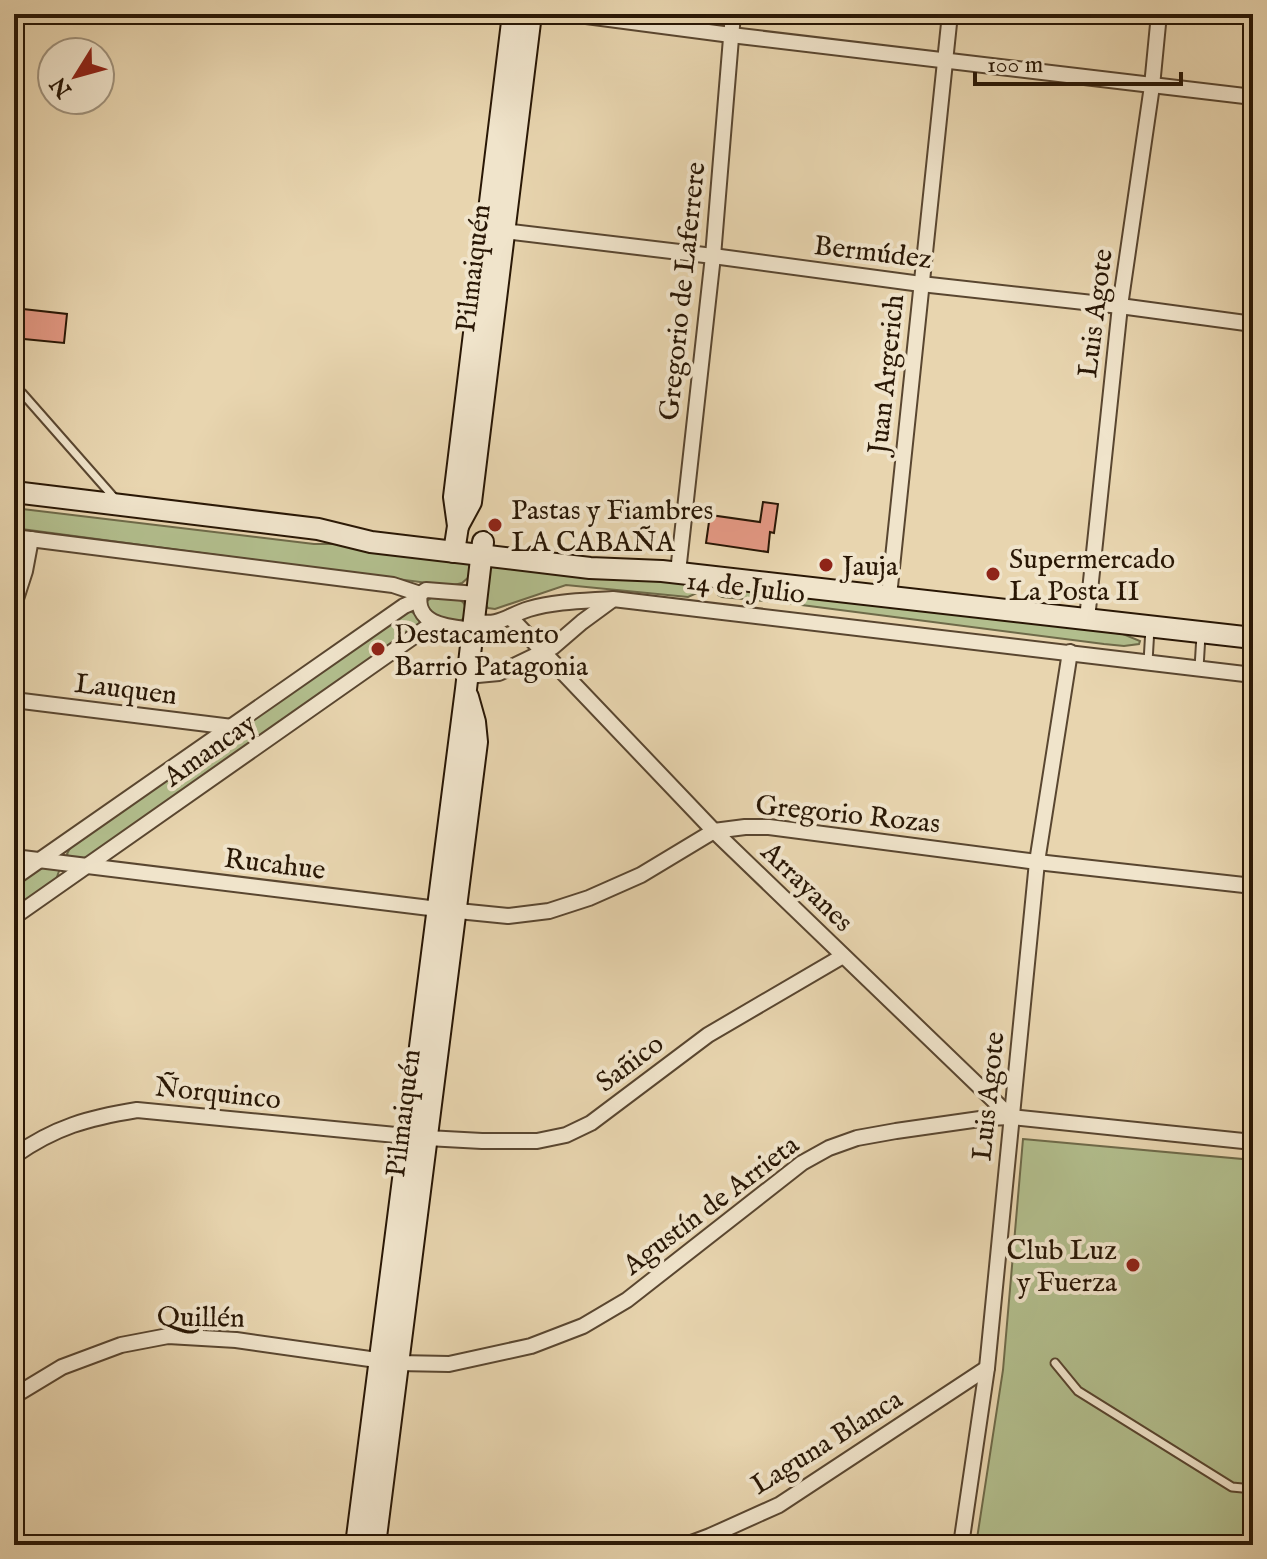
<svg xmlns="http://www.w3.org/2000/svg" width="1267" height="1559" font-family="'IM FELL English',serif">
<rect width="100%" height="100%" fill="#e8d5af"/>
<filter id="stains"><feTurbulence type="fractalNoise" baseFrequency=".0025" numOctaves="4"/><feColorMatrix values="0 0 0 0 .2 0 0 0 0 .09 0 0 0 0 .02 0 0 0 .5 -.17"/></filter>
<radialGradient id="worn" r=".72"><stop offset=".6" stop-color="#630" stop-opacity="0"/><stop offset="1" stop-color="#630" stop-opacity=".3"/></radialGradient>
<g fill="#b2be8d" stroke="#6e6a49" stroke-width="2">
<polygon points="14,508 314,544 366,544 471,561 470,576 462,583 450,586 14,528"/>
<polygon points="492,565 695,583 699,589 697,593 688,597 566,585 495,609 488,608 484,602 489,571"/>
<polygon points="720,588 1035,622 1123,634 1140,641 1139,644 1124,646 1104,644 786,603 722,597 718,595 717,590"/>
<path d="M434 596C453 599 468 594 466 617L458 622C442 620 435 621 426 605L427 601Z"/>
<polygon points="410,611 420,617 421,622 418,626 82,862 69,858 67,854 71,846"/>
<polygon points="44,866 57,866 59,871 56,880 14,909 14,887"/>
<polygon points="1023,1139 1253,1160 1253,1545 976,1545 1003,1370"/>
</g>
<g fill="#e39883" stroke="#291705" stroke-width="2">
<polygon points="14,308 67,314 64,343 14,338"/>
<polygon points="763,502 778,504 774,533 770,532 768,552 706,543 710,515 760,522"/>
</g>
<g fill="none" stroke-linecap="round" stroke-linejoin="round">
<defs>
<g id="lane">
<polyline points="14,392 22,393 117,501"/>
<polyline points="1148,662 1150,628"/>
<polyline points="1199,668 1201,635"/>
<polyline points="1055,1363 1078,1391 1232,1487 1253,1489"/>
</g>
<g id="street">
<polyline points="571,14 731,35 1253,97"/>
<polyline points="495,230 713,256 921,284 1120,306 1253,324"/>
<polyline points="14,537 393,585 420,594"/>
<polyline points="678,572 713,256 733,14"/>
<polyline points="889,596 950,14"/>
<polyline points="14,605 25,571 31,539"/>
<polyline points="510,617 714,831 1011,1117"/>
<polyline points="1087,619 1120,306 1152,86 1159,14"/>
<path d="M474 621C500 627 506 616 529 609 556 601 586 601 613 599L1253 675"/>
<path d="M473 630C451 627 414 626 420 594L426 590 477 594"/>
<polyline points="467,676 499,673 553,647 582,622 612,600"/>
<polyline points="14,700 232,727"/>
<polyline points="14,857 438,909 508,916 549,911 589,898 641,875 714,831 745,827 769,827 1037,862 1253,886"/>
<polyline points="14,878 404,606 418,600"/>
<polyline points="14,917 433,623"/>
<path d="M14 1156C55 1127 88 1118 137 1110L427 1138 482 1141H537L566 1135 591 1123 708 1035 843 956"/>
<polyline points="14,1396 62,1367 121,1345 168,1336 236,1340 398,1363 449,1364 531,1346 583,1326 627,1300 802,1163 829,1148 857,1138 896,1131 987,1118 1011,1117 1253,1142"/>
<polyline points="686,1545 710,1536 779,1505 987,1368"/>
<polyline points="961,1545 987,1368 1037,862 1070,652"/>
</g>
<g id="secondary">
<polyline points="14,492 318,529 371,542 590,568 662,571 1253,638"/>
<polyline points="458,526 471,502 531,14"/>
<polyline points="454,552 458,526 454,497 513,14"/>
<polyline points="356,1545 466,689 483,542"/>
<polyline points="375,1545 477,742 475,722 468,697"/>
</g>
</defs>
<use href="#lane" stroke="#594630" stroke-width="11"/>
<use href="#street" stroke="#594630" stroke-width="18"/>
<use href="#secondary" stroke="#291705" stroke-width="24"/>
<use href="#lane" stroke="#f0e4cb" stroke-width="7"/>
<use href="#street" stroke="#f0e4cb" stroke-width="14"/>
<use href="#secondary" stroke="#f0e4cb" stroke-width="20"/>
</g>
<g fill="#8f2418" stroke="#f0e4cb" stroke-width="3">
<circle cx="495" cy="525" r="8"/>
<circle cx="826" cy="565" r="8"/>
<circle cx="993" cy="574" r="8"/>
<circle cx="378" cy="649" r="8"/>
<circle cx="1133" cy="1265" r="8"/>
</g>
<g text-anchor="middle" stroke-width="8" stroke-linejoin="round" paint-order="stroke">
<g font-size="28" fill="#291705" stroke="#f0e4cb">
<text transform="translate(873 251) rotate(7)" y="10">Bermúdez</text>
<text transform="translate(472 268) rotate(-83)" y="10">Pilmaiquén</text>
<text transform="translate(681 291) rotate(-84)" y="10">Gregorio de Laferrere</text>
<text transform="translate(1094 313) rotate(-83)" y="10">Luis Agote</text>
<text transform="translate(885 374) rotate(-84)" y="10">Juan Argerich</text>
<text transform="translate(746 586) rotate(7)" y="10">14 de Julio</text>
<text transform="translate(126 688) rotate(7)" y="10">Lauquen</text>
<text transform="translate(209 749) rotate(-35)" y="10">Amancay</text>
<text transform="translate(848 813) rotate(6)" y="10">Gregorio Rozas</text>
<text transform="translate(275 863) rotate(7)" y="10">Rucahue</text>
<text transform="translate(808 886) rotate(44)" y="10">Arrayanes</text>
<text transform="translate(629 1062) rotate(-37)" y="10">Sañico</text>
<text transform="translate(218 1092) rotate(6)" y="10">Ñorquinco</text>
<text transform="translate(987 1096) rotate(-84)" y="10">Luis Agote</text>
<text transform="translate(402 1113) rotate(-83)" y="10">Pilmaiquén</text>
<text transform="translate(710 1204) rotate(-37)" y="10">Agustín de Arrieta</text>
<text transform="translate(201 1316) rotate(1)" y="10">Quillén</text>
<text transform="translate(826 1441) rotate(-32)" y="10">Laguna Blanca</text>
</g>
<g font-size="28" fill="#291705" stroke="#f0e4cb" text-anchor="start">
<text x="511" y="519">Pastas y Fiambres<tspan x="511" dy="32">LA CABAÑA</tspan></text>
<text x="1009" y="568">Supermercado<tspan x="1009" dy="32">La Posta II</tspan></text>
<text x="842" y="575">Jauja</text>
<text x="394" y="643">Destacamento<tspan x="394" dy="32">Barrio Patagonia</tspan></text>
<text x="1117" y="1259" text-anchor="end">Club Luz<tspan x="1117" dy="32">y Fuerza</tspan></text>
</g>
</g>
<rect width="1267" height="1559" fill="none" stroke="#e8d5af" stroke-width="48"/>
<rect x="16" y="16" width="1235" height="1527" fill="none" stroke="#291705" stroke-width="4"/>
<rect x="24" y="24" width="1219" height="1511" fill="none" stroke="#291705" stroke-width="2"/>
<g transform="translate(76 76) rotate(233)"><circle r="38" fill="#f0e4cb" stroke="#a0927c" stroke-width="2"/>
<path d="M0-6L14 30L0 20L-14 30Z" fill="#8f2418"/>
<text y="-12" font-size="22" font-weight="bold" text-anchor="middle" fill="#291705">N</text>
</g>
<path d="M975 72v12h206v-12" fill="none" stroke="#291705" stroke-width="4"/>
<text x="987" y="72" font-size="24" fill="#291705" stroke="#f0e4cb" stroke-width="6" paint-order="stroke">100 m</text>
<rect width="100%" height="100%" filter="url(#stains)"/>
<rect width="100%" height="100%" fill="url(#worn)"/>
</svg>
